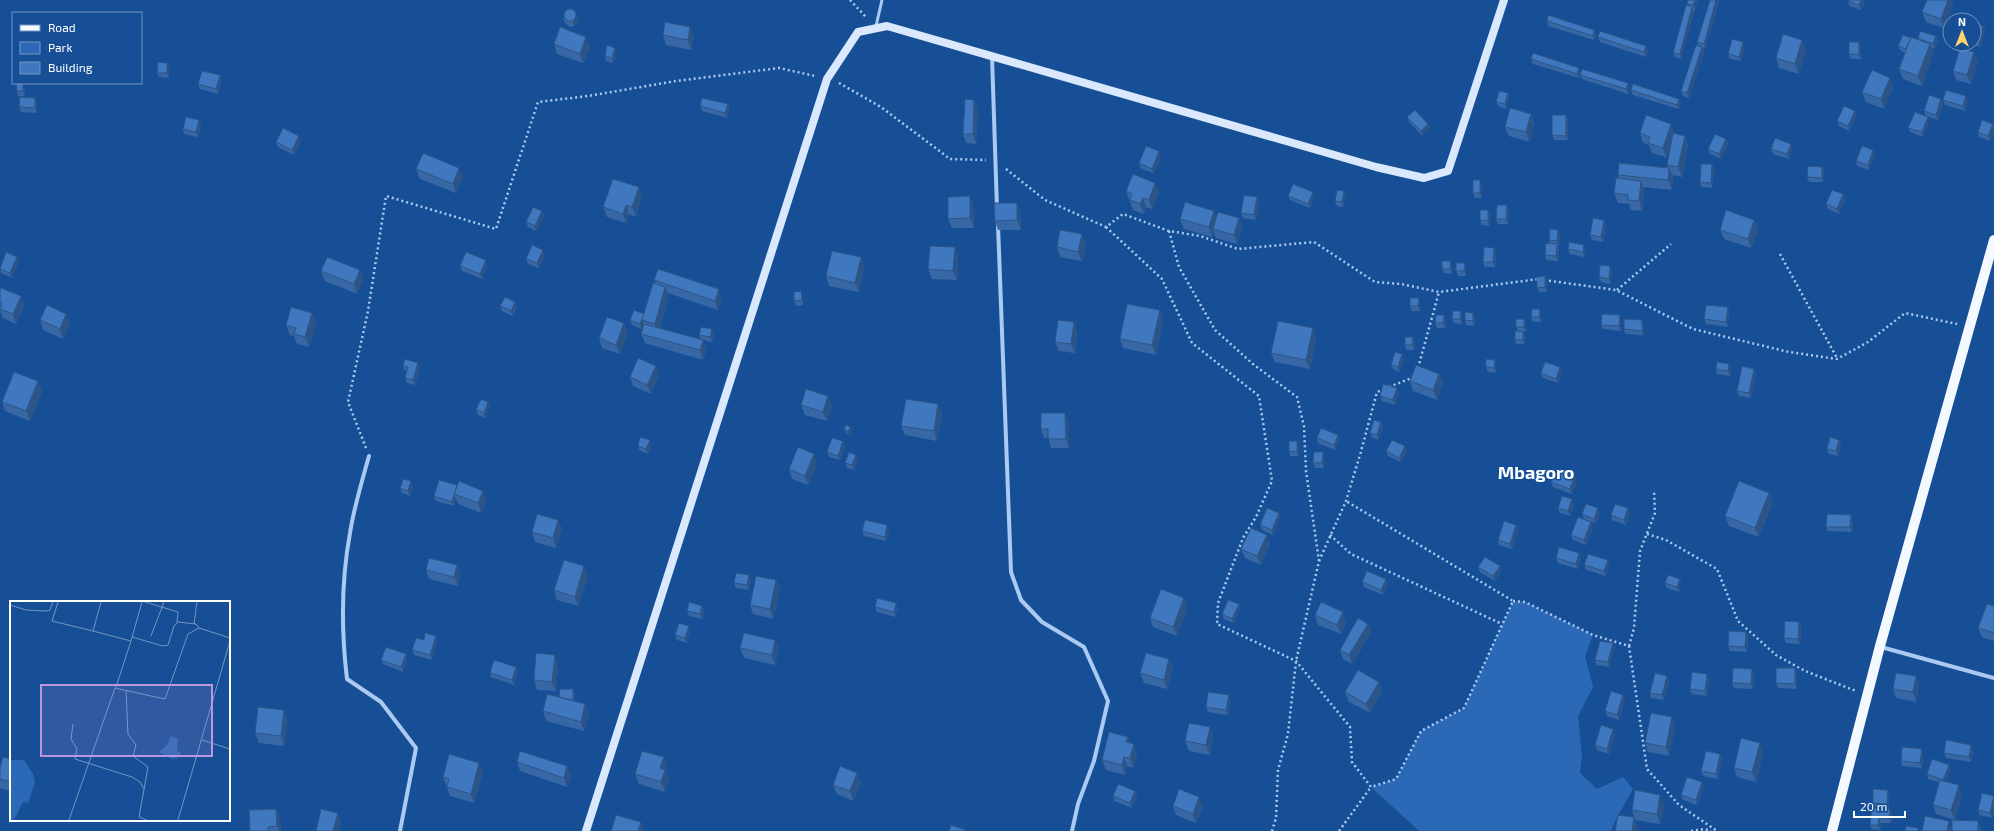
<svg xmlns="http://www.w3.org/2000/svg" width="1994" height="831" font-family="'Exo 2',sans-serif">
<rect width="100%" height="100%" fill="#174f97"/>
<polygon fill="#2b69b6" points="1513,601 1525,602 1593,635 1585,656 1593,687 1578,716 1582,756 1580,773 1597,789 1623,777 1633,789 1617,817 1611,831 1419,831 1371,787 1396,779 1421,731 1464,708"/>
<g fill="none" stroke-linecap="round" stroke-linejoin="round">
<g stroke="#aacaf1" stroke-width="2.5" stroke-dasharray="2 3" stroke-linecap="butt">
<polyline points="850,0 866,17"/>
<polyline points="839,83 881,107 950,159 986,160"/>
<polyline points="1006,169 1045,200 1106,227 1123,214 1169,231 1200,236 1238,249 1314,242 1375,282 1401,284 1439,292 1539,279"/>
<polyline points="1106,227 1162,279 1192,343 1259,396 1272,481 1256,517 1243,538 1218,603 1217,624 1296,661 1350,727 1352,762 1371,787 1396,779 1421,731 1464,708 1513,601 1346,501"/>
<polyline points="1169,231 1179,267 1215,330 1253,364 1297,397 1304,426 1306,471 1319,561 1296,661 1288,734 1278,770 1276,818 1272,831"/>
<polyline points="1780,254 1837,358"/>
<polyline points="1544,280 1616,290 1693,329 1789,352 1837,359 1868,342 1905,313 1957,324"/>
<polyline points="1617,290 1671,244"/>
<polyline points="1418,368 1439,292"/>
<polyline points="1389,387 1414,377"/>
<polyline points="366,448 348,402 368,311 386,196 496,229 538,102 588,96 676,81 779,68 815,76"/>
<polyline points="1647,534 1666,540 1717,569 1738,621 1776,655 1805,671 1856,691"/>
<polyline points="1330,535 1351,554 1502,624"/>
<polyline points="1319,561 1346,501 1360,455 1377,392 1384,389"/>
<polyline points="1513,601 1525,602 1593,635 1629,646 1647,769 1679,805 1717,831"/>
<polyline points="1629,646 1634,628 1640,551 1655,513 1654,490"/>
<polyline points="1339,831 1371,787"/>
<polyline points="1691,831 1704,829 1711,831"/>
</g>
<polyline stroke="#aacaf1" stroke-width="3" points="876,26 882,0"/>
<g stroke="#aacaf1" stroke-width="4">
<polyline points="992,56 997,209"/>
<polyline points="998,225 1011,572 1021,600 1042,622 1084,647 1108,701 1094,761 1078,804 1072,831"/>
<path d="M369 456C362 481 354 507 350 533 341 582 341 629 347 679L381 702 416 748 400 831"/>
<polyline points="1881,647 1994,678"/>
</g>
<polyline stroke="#d9e8fc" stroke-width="8" points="586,831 827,79 858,32 887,26 1376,167 1424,178 1448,171 1504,0"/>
<polyline stroke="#f4f9ff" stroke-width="10" points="1832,831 1880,646 1994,240"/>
</g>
<g fill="#3767a4">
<polygon points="1688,0 1698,0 1695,10 1694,10 1694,12 1681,59 1675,57 1673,53 1688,6 1687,4"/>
<polygon points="1710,0 1718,0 1719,2 1705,49 1703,48 1704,52 1689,98 1683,96 1681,91 1698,45 1697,42"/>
<polygon points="1848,0 1865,0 1861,10 1849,6 1848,1"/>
<polygon points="1927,0 1951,0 1953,5 1944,28 1926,22 1922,12"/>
<polygon points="576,12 577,17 578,23 574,26 570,27 565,23 563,18"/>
<polygon points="1547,21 1594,30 1596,34 1594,40 1548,26"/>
<polygon points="1974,23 1983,26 1985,30 1980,47 1971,44 1974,44"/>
<polygon points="690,27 694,37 691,50 666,45 663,35"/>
<polygon points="1936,36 1938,41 1935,49 1931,47 1933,53 1922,86 1903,79 1899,69 1905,53 1900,50 1898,46 1911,38 1918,40 1918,38"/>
<polygon points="1598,37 1646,46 1648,51 1646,57 1600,42"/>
<polygon points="554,44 590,46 583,63 557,54"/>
<polygon points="1861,46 1861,59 1851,59 1849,54"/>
<polygon points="1745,47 1741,61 1730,59 1728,54"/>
<polygon points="1806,49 1799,74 1779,68 1776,58"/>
<polygon points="617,53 613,63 606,61 605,56"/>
<polygon points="1531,59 1580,73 1628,83 1630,88 1628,94 1582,79 1580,75 1579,78 1533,64"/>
<polygon points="1978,61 1971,84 1956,80 1953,71"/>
<polygon points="167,63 169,68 169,78 159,77 157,73"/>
<polygon points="220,75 221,80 218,94 200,89 198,84"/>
<polygon points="16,83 24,83 24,85 25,96 18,96 17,91"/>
<polygon points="1893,87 1884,109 1866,102 1862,92"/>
<polygon points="1631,90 1679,99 1681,104 1679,109 1633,95"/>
<polygon points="1508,93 1509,98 1506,109 1498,106 1496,102"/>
<polygon points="35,98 37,103 37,113 21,112 19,107"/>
<polygon points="1941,99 1943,104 1938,120 1926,116 1924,111"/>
<polygon points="974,100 978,109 976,144 966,143 963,134"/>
<polygon points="1943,100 1968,101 1965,111 1945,105"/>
<polygon points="728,104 729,109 727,118 702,111 700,106"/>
<polygon points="1531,114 1534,123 1529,142 1509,136 1505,127"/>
<polygon points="1566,115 1568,120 1568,140 1554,140 1552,135"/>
<polygon points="1857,116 1849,131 1839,126 1837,121"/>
<polygon points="1407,117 1428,124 1430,128 1422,136 1409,122"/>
<polygon points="1928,117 1929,121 1923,137 1910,132 1908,128"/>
<polygon points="1993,124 1994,127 1994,130 1990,141 1979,137 1978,132"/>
<polygon points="201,125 198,137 184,134 183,129"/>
<polygon points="1640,133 1675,133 1685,136 1688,145 1682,177 1672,175 1673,177 1672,190 1643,187 1644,191 1642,211 1631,210 1629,204 1618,203 1614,193 1619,178 1618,175 1668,167 1667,165 1672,142 1666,157 1652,153 1649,145 1643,143"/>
<polygon points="1726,139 1728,144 1721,159 1710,154 1708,149"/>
<polygon points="301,141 294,155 278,147 276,142"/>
<polygon points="1771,149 1792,149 1789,159 1773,154"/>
<polygon points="1873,150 1875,155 1869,170 1857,166 1856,161"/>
<polygon points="1161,156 1154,173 1140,168 1139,163"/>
<polygon points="1712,164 1714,169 1712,188 1701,187 1700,182"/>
<polygon points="416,169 463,177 456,193 420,179"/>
<polygon points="1824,171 1823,182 1809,182 1807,177"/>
<polygon points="1482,185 1482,198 1475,198 1473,193"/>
<polygon points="1126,191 1159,192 1152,209 1146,207 1144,214 1133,210"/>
<polygon points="642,196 636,217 629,214 626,223 607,217 603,207"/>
<polygon points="1288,196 1314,197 1310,208 1290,200"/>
<polygon points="1346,196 1343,207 1337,206 1335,201"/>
<polygon points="1257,197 1259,202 1256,220 1243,218 1241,213"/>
<polygon points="1845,199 1839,214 1828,209 1826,204"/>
<polygon points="1017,203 1020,213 1021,230 998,230 995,221"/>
<polygon points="1507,205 1509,210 1508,224 1498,224 1496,219"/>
<polygon points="973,206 974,228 952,228 948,219"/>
<polygon points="1488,210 1490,215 1489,226 1482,225 1480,220"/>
<polygon points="544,216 536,231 528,227 526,222"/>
<polygon points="1216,217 1239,218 1242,228 1237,244 1216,238 1214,232 1212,237 1184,229 1180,219"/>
<polygon points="1604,220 1606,225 1603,242 1592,240 1590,235"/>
<polygon points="1754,220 1758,229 1751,248 1724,239 1720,230"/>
<polygon points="1558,230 1560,235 1559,246 1558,246 1559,249 1558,261 1546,260 1545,255 1550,244 1549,240"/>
<polygon points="1086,244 1082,261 1060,257 1057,247"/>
<polygon points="955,247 958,257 957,280 932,279 928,269"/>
<polygon points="1494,248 1496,252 1495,267 1485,267 1483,262"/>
<polygon points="1568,249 1586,250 1584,257 1570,254"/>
<polygon points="545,255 539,268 528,264 526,259"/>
<polygon points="17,257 19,261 12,278 1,273 0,268"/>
<polygon points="861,257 864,267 859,292 829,286 826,276"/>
<polygon points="1450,261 1452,266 1452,274 1444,273 1442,269"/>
<polygon points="487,265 482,279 462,271 460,266"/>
<polygon points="1466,268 1466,276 1458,276 1456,271"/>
<polygon points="321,271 363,279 357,294 325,281"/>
<polygon points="1612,271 1610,284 1601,282 1599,277"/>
<polygon points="1545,276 1547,281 1547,292 1539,292 1537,288"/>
<polygon points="654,280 722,299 718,310 668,293 669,296 660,328 701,340 699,335 714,334 712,342 703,340 706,350 703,360 645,343 641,334 643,324 641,329 632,325 630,320 644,314 655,284"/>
<polygon points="0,291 21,296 24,305 16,324 3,318 0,310"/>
<polygon points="803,296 803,305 796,306 794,301"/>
<polygon points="1419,298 1420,303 1420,311 1412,311 1410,306"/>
<polygon points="515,302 517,307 512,316 502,311 500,306"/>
<polygon points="1728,307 1729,312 1728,327 1706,324 1704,319"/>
<polygon points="1540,309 1541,314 1541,322 1533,322 1531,317"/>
<polygon points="1160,310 1163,320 1156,355 1123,348 1120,339"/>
<polygon points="1461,311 1462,316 1462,324 1454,323 1452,319"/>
<polygon points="312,313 316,322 309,347 297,344 294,336 290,335 286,325"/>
<polygon points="1444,315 1446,320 1445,328 1437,328 1435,323"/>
<polygon points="1475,318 1474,326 1466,325 1465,320"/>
<polygon points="1524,319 1526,324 1526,332 1520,331 1525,336 1524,344 1516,344 1515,339 1518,331 1516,327"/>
<polygon points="40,320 70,323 63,339 43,330"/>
<polygon points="1621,320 1621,331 1603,329 1601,325"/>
<polygon points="1644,325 1643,335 1625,334 1624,329"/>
<polygon points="1077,331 1075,353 1059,351 1055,342"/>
<polygon points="628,333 620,354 602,348 599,338"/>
<polygon points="1413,337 1415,342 1414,350 1406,350 1405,345"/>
<polygon points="1316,338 1310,369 1275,362 1271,353"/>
<polygon points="1402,354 1404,359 1399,372 1393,369 1391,365"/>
<polygon points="1729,364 1731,369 1730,376 1717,374 1716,369"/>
<polygon points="1496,365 1496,373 1488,372 1486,367"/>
<polygon points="403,366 420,368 415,385 407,383 405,378 407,371 405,371"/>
<polygon points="1560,367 1562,372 1558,383 1543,378 1541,373"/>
<polygon points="1754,369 1756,373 1751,398 1739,396 1737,391"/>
<polygon points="1439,374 1443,383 1437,400 1413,391 1410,381"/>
<polygon points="659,376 651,394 633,386 630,377"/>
<polygon points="42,391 30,421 5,411 2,402"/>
<polygon points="1399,393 1395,405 1382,401 1380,396"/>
<polygon points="828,396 832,406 827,421 805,415 801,405"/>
<polygon points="490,407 485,418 478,415 476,410"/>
<polygon points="942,414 937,441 905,435 901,426"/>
<polygon points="1069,422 1069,448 1051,448 1048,438 1044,438 1041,429"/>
<polygon points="1381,422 1383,427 1378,440 1372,437 1370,433"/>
<polygon points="844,427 851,428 852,433 849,436 845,432"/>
<polygon points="1338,435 1339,440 1335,450 1318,443 1317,438"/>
<polygon points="1839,440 1841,444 1838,456 1829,454 1827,449"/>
<polygon points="843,441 845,446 840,460 829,457 827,452"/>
<polygon points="651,445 648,454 639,450 638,446"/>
<polygon points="1299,446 1298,456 1290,456 1289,451"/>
<polygon points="1386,451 1407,451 1401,462 1388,456"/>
<polygon points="1323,452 1324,457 1324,468 1315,468 1313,463"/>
<polygon points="856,455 858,460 854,470 847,468 845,463"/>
<polygon points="817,464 808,485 792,479 789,469"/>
<polygon points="1575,475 1577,480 1572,494 1553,487 1551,482"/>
<polygon points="413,486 410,496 402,493 400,488"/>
<polygon points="458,486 487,500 481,513 458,504 456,499 454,506 436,501 434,496"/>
<polygon points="1769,493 1773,502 1759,537 1729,526 1725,516"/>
<polygon points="1574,504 1570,516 1560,513 1558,508"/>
<polygon points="1279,513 1280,517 1273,535 1262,530 1260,525"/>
<polygon points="1600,513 1596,523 1584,519 1582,514"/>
<polygon points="1630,513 1626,525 1612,520 1611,515"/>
<polygon points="1853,519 1852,532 1828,531 1826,527"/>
<polygon points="558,520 562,529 556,548 535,542 532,532"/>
<polygon points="1516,525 1518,530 1512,549 1499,545 1498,540"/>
<polygon points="1593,527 1586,545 1573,540 1571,535"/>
<polygon points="889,530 886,541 864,536 862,531"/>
<polygon points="1267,535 1270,544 1261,565 1245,558 1241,549"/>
<polygon points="1579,553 1581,558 1578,569 1558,563 1556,558"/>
<polygon points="457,565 460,575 458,586 429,579 426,570"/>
<polygon points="1584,565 1609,565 1606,576 1586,570"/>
<polygon points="1500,566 1501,571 1495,581 1480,572 1478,567"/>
<polygon points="588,576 578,606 557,600 554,590"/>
<polygon points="1680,579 1681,583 1679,592 1667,588 1665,583"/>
<polygon points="751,580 749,590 736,588 734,583"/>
<polygon points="776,580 780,589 773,619 753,614 750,605"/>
<polygon points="1362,582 1388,584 1383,595 1364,587"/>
<polygon points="1184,598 1187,608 1177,636 1153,627 1150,618"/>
<polygon points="1239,604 1240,609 1234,623 1224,619 1222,614"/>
<polygon points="702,606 704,610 702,619 689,616 687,611"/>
<polygon points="1994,606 1994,641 1982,637 1978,628"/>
<polygon points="875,607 898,608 895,617 877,612"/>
<polygon points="1315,615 1346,622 1341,634 1318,625"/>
<polygon points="1799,622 1801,627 1800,644 1786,643 1784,638"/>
<polygon points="1368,624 1371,633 1352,664 1343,659 1340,650"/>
<polygon points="689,626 690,631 687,643 677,640 675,635"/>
<polygon points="1746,632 1748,637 1747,652 1730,651 1728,646"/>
<polygon points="424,640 437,641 432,660 414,655 412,650"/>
<polygon points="775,640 779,649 775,665 744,658 740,648"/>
<polygon points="1614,648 1609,667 1596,665 1595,660"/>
<polygon points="406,654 407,659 403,672 383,664 381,660"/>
<polygon points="1169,659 1173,669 1167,689 1144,683 1140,673"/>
<polygon points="558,664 556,691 537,690 534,680"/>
<polygon points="516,667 518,671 514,685 491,677 490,673"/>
<polygon points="1752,669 1754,674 1753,689 1734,688 1732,683"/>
<polygon points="1797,673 1797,689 1778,688 1776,683"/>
<polygon points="1707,674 1709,679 1707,696 1692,694 1690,689"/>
<polygon points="1667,676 1669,681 1664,700 1651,698 1650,693"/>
<polygon points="1916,676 1919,686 1916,702 1896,698 1893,689"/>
<polygon points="1379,682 1382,691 1370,713 1349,702 1345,692"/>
<polygon points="573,689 575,694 575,701 585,704 589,714 584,731 546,721 543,711 559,697"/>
<polygon points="1230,700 1228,715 1208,712 1206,707"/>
<polygon points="1625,700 1619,720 1607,716 1605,711"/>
<polygon points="284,710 287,720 284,746 259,743 255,733"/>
<polygon points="1210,727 1213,736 1210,755 1189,751 1185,741"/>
<polygon points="1675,727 1669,756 1648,752 1645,743"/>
<polygon points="1615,734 1609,754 1597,750 1595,745"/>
<polygon points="1128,737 1130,743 1137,754 1133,768 1127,766 1125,775 1106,770 1102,760"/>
<polygon points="1973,750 1971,762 1946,758 1944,753"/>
<polygon points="1763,752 1756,782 1737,777 1734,768"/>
<polygon points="1720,754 1722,759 1718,779 1703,776 1701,771"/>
<polygon points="1923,754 1922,768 1902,766 1901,761"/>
<polygon points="664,757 667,767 666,771 669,779 665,792 639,784 635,774"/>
<polygon points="11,759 11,791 0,788 0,779"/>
<polygon points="517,762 567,766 571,776 567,787 520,771"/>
<polygon points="479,763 483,772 474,803 450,796 443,777"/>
<polygon points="1949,765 1950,770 1946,781 1962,795 1955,820 1936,814 1933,805 1939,782 1928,779 1927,774"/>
<polygon points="857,773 861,783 853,801 837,794 833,785"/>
<polygon points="1704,787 1697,805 1683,800 1681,795"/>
<polygon points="1135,791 1137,796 1132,808 1114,801 1113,796"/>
<polygon points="1889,795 1889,809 1892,814 1891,823 1881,823 1880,830 1872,829 1870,825 1874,807 1873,803"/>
<polygon points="1994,796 1994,810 1992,818 1980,815 1978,810"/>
<polygon points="1664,805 1660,824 1635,820 1632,810"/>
<polygon points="1173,806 1203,807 1196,823 1176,815"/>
<polygon points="276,809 280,819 281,831 250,831"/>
</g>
<g fill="#2d5486">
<polygon points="1695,0 1698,0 1695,10 1693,5"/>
<polygon points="1716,0 1718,0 1719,2 1705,49 1704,44"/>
<polygon points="1861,0 1865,0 1861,10 1859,5"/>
<polygon points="1948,0 1951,0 1953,5 1944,28 1941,19"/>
<polygon points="1692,7 1694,12 1681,59 1680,54"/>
<polygon points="576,12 577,17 578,23 574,26 573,21"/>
<polygon points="1983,26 1985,30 1980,47 1978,42"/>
<polygon points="690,27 694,37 691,50 688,40"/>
<polygon points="1594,30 1596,34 1594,40 1593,36"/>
<polygon points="1936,36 1938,41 1935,49 1933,44"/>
<polygon points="586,37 590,46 583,63 580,54"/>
<polygon points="1802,40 1806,49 1799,74 1795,64"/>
<polygon points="1743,42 1745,47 1741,61 1739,57"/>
<polygon points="1859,42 1861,46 1861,59 1859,54"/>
<polygon points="1930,44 1933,53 1922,86 1918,76"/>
<polygon points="1646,46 1648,51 1646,57 1644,52"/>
<polygon points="1702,47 1704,52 1689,98 1687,93"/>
<polygon points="615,48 617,53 613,63 612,58"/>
<polygon points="1974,52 1978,61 1971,84 1967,75"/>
<polygon points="167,63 169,68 169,78 167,73"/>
<polygon points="1579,68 1580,73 1579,78 1577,74"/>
<polygon points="220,75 221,80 218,94 216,89"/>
<polygon points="1890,78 1893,87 1884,109 1881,99"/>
<polygon points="23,83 24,83 24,85 25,96 23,91"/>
<polygon points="1628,83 1630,88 1628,94 1626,89"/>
<polygon points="1508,93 1509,98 1506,109 1505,104"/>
<polygon points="1966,96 1968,101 1965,111 1963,106"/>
<polygon points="35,98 37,103 37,113 35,108"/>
<polygon points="1679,99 1681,104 1679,109 1677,105"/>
<polygon points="1941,99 1943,104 1938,120 1936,115"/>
<polygon points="974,100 978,109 976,144 973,134"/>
<polygon points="728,104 729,109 727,118 725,113"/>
<polygon points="1855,111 1857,116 1849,131 1848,126"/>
<polygon points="1531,114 1534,123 1529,142 1526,132"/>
<polygon points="1566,115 1568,120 1568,140 1566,136"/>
<polygon points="1928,117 1929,121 1923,137 1922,132"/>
<polygon points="199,120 201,125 198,137 196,132"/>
<polygon points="1428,124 1430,128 1422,136 1421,131"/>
<polygon points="1671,124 1675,133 1666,157 1663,148"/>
<polygon points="1993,124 1994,127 1994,130 1990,141 1988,136"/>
<polygon points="299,136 301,141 294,155 292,150"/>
<polygon points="1685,136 1688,145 1682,177 1678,167"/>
<polygon points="1726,139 1728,144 1721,159 1719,154"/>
<polygon points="1791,144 1792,149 1789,159 1787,154"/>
<polygon points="1873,150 1875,155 1869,170 1868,165"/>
<polygon points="1159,151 1161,156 1154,173 1152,169"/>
<polygon points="1712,164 1714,169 1712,188 1711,183"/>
<polygon points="1822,167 1824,171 1823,182 1822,178"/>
<polygon points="459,168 463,177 456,193 453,184"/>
<polygon points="1669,168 1673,177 1672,190 1668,180"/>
<polygon points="1480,180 1482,185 1482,198 1480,193"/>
<polygon points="1641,181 1644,191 1642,211 1639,201"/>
<polygon points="1155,183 1159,192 1152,209 1149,200"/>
<polygon points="639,187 642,196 636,217 632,207"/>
<polygon points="1344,191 1346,196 1343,207 1342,202"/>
<polygon points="1313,192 1314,197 1310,208 1308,204"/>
<polygon points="1843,194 1845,199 1839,214 1837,209"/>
<polygon points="970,196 973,206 974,228 970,218"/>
<polygon points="1257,197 1259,202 1256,220 1254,215"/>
<polygon points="1143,198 1146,207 1144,214 1140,204"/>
<polygon points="1017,203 1020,213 1021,230 1017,220"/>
<polygon points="626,205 629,214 626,223 623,214"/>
<polygon points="1507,205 1509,210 1508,224 1506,219"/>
<polygon points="1488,210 1490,215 1489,226 1488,221"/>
<polygon points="542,211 544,216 536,231 535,226"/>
<polygon points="1214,211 1217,220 1213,229 1214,232 1212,237 1209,227"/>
<polygon points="1239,218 1242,228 1237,244 1234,235"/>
<polygon points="1604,220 1606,225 1603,242 1601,237"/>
<polygon points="1754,220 1758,229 1751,248 1748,239"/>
<polygon points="1558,230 1560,235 1559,246 1557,241"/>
<polygon points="1082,234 1086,244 1082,261 1078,252"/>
<polygon points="1557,244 1559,249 1558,261 1556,256"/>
<polygon points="1584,245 1586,250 1584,257 1583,252"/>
<polygon points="955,247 958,257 957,280 953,271"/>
<polygon points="1494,248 1496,252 1495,267 1493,262"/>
<polygon points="543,250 545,255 539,268 537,263"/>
<polygon points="17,257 19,261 12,278 10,273"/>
<polygon points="861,257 864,267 859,292 855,283"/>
<polygon points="486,260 487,265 482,279 480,274"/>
<polygon points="1450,261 1452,266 1452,274 1450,269"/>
<polygon points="1465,263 1466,268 1466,276 1464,271"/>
<polygon points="1610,266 1612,271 1610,284 1609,279"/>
<polygon points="360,270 363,279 357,294 354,284"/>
<polygon points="1545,276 1547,281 1547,292 1545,287"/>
<polygon points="665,287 669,296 658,334 655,324"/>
<polygon points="719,289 722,299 718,310 715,301"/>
<polygon points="801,291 803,296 803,305 802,300"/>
<polygon points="21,296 24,305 16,324 13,314"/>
<polygon points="1419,298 1420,303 1420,311 1418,306"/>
<polygon points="515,302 517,307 512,316 511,311"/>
<polygon points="1728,307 1729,312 1728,327 1726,322"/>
<polygon points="1540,309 1541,314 1541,322 1539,317"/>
<polygon points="1160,310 1163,320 1156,355 1152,345"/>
<polygon points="1461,311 1462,316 1462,324 1460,319"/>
<polygon points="312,313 316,322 309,347 305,337"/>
<polygon points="1473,313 1475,318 1474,326 1473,321"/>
<polygon points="66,314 70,323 63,339 60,329"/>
<polygon points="644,314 642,320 644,324 641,329 640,324"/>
<polygon points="1444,315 1446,320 1445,328 1443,323"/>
<polygon points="1620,315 1621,320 1621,331 1619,326"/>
<polygon points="1524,319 1526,324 1526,332 1524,327"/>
<polygon points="1642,320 1644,325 1643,335 1642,331"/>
<polygon points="1074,322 1077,331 1075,353 1071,344"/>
<polygon points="624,323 628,333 620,354 616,345"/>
<polygon points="1313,328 1316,338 1310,369 1306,360"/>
<polygon points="712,329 714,334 712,342 710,337"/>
<polygon points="1523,332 1525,336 1524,344 1523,340"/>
<polygon points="1413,337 1415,342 1414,350 1412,345"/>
<polygon points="703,340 706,350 703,360 700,350"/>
<polygon points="1402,354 1404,359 1399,372 1398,367"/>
<polygon points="1495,360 1496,365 1496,373 1494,368"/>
<polygon points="418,363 420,368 415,385 413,380"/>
<polygon points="1729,364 1731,369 1730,376 1728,371"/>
<polygon points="656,366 659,376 651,394 647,385"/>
<polygon points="1560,367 1562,372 1558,383 1556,379"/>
<polygon points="1754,369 1756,373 1751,398 1749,393"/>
<polygon points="1439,374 1443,383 1437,400 1433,390"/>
<polygon points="38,381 42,391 30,421 26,411"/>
<polygon points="1397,388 1399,393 1395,405 1393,400"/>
<polygon points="828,396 832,406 827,421 823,412"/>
<polygon points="488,402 490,407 485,418 484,413"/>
<polygon points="938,404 942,414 937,441 934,431"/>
<polygon points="1065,413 1069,422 1069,448 1066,439"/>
<polygon points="1381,422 1383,427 1378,440 1377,435"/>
<polygon points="851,428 852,433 849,436 847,432"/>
<polygon points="1338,435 1339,440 1335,450 1334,445"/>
<polygon points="650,440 651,445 648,454 646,449"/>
<polygon points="1839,440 1841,444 1838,456 1836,451"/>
<polygon points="843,441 845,446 840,460 838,456"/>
<polygon points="1297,441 1299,446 1298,456 1297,452"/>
<polygon points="1405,446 1407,451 1401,462 1399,458"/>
<polygon points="1323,452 1324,457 1324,468 1322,463"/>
<polygon points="814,454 817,464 808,485 805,476"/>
<polygon points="856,455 858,460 854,470 852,465"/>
<polygon points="1575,475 1577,480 1572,494 1570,489"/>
<polygon points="411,481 413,486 410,496 408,491"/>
<polygon points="483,491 487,500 481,513 478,503"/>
<polygon points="1769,493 1773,502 1759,537 1755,528"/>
<polygon points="454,495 456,499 454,506 452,502"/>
<polygon points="1572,499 1574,504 1570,516 1568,511"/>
<polygon points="1598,508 1600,513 1596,523 1594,519"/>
<polygon points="1628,508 1630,513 1626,525 1624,520"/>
<polygon points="1279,513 1280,517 1273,535 1272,530"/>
<polygon points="1851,515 1853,519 1852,532 1850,527"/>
<polygon points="558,520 562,529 556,548 553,538"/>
<polygon points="1591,522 1593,527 1586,545 1584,540"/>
<polygon points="887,525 889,530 886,541 885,537"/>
<polygon points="1516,525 1518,530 1512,549 1510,544"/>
<polygon points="1267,535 1270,544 1261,565 1257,556"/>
<polygon points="1579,553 1581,558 1578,569 1576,564"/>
<polygon points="1608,560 1609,565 1606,576 1604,571"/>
<polygon points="457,565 460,575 458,586 454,577"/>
<polygon points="584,566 588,576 578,606 575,597"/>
<polygon points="1500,566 1501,571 1495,581 1493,576"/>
<polygon points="749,575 751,580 749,590 747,585"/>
<polygon points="1386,579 1388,584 1383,595 1381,590"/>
<polygon points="1680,579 1681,583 1679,592 1677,587"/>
<polygon points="776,580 780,589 773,619 770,609"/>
<polygon points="1184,598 1187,608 1177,636 1173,627"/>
<polygon points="896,603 898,608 895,617 894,612"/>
<polygon points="1239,604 1240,609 1234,623 1232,619"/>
<polygon points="702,606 704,610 702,619 700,614"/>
<polygon points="1343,612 1346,622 1341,634 1337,625"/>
<polygon points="1799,622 1801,627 1800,644 1798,639"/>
<polygon points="1368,624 1371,633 1352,664 1349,655"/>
<polygon points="689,626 690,631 687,643 685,638"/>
<polygon points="1746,632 1748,637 1747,652 1745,647"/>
<polygon points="436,636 437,641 432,660 430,655"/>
<polygon points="775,640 779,649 775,665 772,655"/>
<polygon points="1613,643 1614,648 1609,667 1608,662"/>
<polygon points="406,654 407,659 403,672 401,667"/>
<polygon points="555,655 558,664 556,691 552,682"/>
<polygon points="1169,659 1173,669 1167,689 1164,680"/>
<polygon points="516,667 518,671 514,685 512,680"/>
<polygon points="1795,668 1797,673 1797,689 1795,684"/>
<polygon points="1752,669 1754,674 1753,689 1751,684"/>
<polygon points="1707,674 1709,679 1707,696 1705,691"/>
<polygon points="1667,676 1669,681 1664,700 1662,695"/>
<polygon points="1916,676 1919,686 1916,702 1913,692"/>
<polygon points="1379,682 1382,691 1370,713 1366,704"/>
<polygon points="573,689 575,694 574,705 573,700"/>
<polygon points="1229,695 1230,700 1228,715 1226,710"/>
<polygon points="1623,695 1625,700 1619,720 1617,715"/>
<polygon points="585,704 589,714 584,731 581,722"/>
<polygon points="284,710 287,720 284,746 281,736"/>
<polygon points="1672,717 1675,727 1669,756 1666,747"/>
<polygon points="1210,727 1213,736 1210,755 1206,745"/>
<polygon points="1613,729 1615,734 1609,754 1607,749"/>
<polygon points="1128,737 1131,747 1126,742"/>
<polygon points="1760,743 1763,752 1756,782 1752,772"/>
<polygon points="1134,744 1137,754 1133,768 1130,758"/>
<polygon points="1971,745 1973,750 1971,762 1969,757"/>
<polygon points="1922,749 1923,754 1922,768 1920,763"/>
<polygon points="1720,754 1722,759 1718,779 1716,774"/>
<polygon points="664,757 667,767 666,771 669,779 665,792 661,782 660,768"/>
<polygon points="1124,757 1127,766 1125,775 1122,765"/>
<polygon points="479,763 483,772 474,803 471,794"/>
<polygon points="1949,765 1950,770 1945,785 1943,780"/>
<polygon points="567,766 571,776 567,787 564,778"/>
<polygon points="857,773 861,783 853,801 850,791"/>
<polygon points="1702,782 1704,787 1697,805 1696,800"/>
<polygon points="1959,785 1962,795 1955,820 1951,810"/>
<polygon points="1888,790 1889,795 1889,809 1887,804"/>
<polygon points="1135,791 1137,796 1132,808 1130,803"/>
<polygon points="1660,795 1664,805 1660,824 1657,814"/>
<polygon points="1199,797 1203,807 1196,823 1193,814"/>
<polygon points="1994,798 1994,810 1992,818 1990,813"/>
<polygon points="276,809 280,819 281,831 279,831 277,826"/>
<polygon points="1890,809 1892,814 1891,823 1889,819"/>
<polygon points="338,813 341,822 339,831 333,831"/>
<polygon points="1634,817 1637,827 1637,831 1632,831"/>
<polygon points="1879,818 1881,823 1880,830 1878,825"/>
<polygon points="1949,821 1952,831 1947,831"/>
<polygon points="1978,821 1982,831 1978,831"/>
<polygon points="641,822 644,831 638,831"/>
</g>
<g fill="#4078bf" stroke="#2d5486">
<polygon points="1688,0 1695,0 1693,5 1687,4"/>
<polygon points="1710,0 1716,0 1704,44 1697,42"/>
<polygon points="1848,0 1861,0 1859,5 1848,1"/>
<polygon points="1927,0 1948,0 1941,19 1922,12"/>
<polygon points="1686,5 1692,7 1680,54 1673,53"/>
<circle cx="570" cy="15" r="6"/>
<polygon points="1548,15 1594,30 1593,36 1547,21"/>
<polygon points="665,22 690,27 688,40 663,35"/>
<polygon points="1974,23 1983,26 1978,42 1974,41"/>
<polygon points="560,27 586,37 580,54 554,44"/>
<polygon points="1600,31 1646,46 1644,52 1598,37"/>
<polygon points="1920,31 1936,36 1933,44 1918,38"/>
<polygon points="1783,34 1802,40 1795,64 1776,58"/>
<polygon points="1903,35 1911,38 1906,49 1898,46"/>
<polygon points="1911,37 1930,44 1918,76 1899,69"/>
<polygon points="1732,39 1743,42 1739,57 1728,54"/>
<rect x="1849" y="42" width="10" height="12"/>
<polygon points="607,45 615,48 612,58 605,56"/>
<polygon points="1696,45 1702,47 1687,93 1681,91"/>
<polygon points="1960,48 1974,52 1967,75 1953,71"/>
<polygon points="1533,53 1579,68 1577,74 1531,59"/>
<polygon points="158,62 167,63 167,73 157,73"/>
<polygon points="1582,69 1628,83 1626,89 1580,75"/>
<polygon points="1872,70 1890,78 1881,99 1862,92"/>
<polygon points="202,71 220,75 216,89 198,84"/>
<polygon points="16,83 23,83 23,91 17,91"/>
<polygon points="1633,84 1679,99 1677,105 1631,90"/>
<polygon points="1946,90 1966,96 1963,106 1943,100"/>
<polygon points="1499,91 1508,93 1505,104 1496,102"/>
<polygon points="1929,95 1941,99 1936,115 1924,111"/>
<polygon points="20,97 35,98 35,108 19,107"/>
<polygon points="702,98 728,104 725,113 700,106"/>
<polygon points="965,99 974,100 973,134 963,134"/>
<polygon points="1844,106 1855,111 1848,126 1837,121"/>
<polygon points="1510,108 1531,114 1526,132 1505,127"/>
<polygon points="1415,110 1428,124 1421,131 1407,117"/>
<polygon points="1915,112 1928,117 1922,132 1908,128"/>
<polygon points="1552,115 1566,115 1566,136 1552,135"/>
<polygon points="1646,115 1671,124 1663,148 1648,143 1650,137 1640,133"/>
<polygon points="186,117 199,120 196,132 183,129"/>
<polygon points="1982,120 1993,124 1988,136 1978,132"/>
<polygon points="283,128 299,136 292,150 276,142"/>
<polygon points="1673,133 1685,136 1678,167 1667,165"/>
<polygon points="1715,134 1726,139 1719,154 1708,149"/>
<polygon points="1775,138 1791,144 1787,154 1771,149"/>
<polygon points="1146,146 1159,151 1152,169 1139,163"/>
<polygon points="1862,146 1873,150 1868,165 1856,161"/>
<polygon points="423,153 459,168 453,184 416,169"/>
<polygon points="1619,163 1669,168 1668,180 1618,175"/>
<polygon points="1701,164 1712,164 1711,183 1700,182"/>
<polygon points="1808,166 1822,167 1822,178 1807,177"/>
<polygon points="1133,174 1155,183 1149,200 1143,198 1140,204 1130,200 1132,194 1126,191"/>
<polygon points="1616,178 1641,181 1639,201 1628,200 1628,195 1614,193"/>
<polygon points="613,179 639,187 632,207 626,205 623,214 603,207"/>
<rect x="1473" y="180" width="7" height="13"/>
<polygon points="1293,184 1313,192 1308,204 1288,196"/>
<polygon points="1337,190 1344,191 1342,202 1335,201"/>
<polygon points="1832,190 1843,194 1837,209 1826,204"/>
<polygon points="1244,195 1257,197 1254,215 1241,213"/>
<polygon points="970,196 970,218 948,219 948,197"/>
<polygon points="1185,202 1214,211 1209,227 1180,219"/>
<polygon points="994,203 1017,203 1017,220 995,221"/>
<polygon points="1497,205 1507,205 1506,219 1496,219"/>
<polygon points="533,207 542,211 535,226 526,222"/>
<polygon points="1480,210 1488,210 1488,221 1480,220"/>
<polygon points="1726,210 1754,220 1748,239 1720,230"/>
<polygon points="1218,212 1239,218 1234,235 1213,229"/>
<polygon points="1593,218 1604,220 1601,237 1590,235"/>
<polygon points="1550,229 1558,230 1557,241 1549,240"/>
<polygon points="1060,230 1082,234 1078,252 1057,247"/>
<polygon points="1569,242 1584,245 1583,252 1568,249"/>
<polygon points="1546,243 1557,244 1556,256 1545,255"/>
<polygon points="532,245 543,250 537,263 526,259"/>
<polygon points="930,246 955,247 953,271 928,269"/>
<polygon points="1484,247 1494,248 1493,262 1483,262"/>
<polygon points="832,251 861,257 855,283 826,276"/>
<polygon points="6,252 17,257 10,273 0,269"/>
<polygon points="466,252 486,260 480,274 460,266"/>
<polygon points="327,257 360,270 354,284 321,271"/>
<rect x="1442" y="261" width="8" height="8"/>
<polygon points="1456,263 1465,263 1464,271 1456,271"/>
<polygon points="1600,265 1610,266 1609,279 1599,277"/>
<polygon points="658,269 719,289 715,301 654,280"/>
<polygon points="1545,276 1545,287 1537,288 1537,277"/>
<polygon points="653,283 665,287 655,324 642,320"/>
<polygon points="1,288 21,296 13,314 0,309 2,302 0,302 0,291"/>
<polygon points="801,291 802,300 794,301 794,292"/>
<polygon points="505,297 515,302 511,311 500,306"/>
<polygon points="1410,298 1419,298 1418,306 1410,306"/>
<polygon points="1127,304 1160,310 1152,345 1120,339"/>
<polygon points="47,305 66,314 60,329 40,320"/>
<polygon points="1706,305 1728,307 1726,322 1704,319"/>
<polygon points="291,307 312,313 305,337 294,334 296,328 286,325"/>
<polygon points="1532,309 1540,309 1539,317 1531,317"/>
<polygon points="634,310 644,314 640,324 630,320"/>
<polygon points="1453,311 1461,311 1460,319 1452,319"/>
<polygon points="1465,312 1473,313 1473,321 1465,320"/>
<polygon points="1602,314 1620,315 1619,326 1601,325"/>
<polygon points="1436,315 1444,315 1443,323 1435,323"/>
<polygon points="607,317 624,323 616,345 599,338"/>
<rect x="1516" y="319" width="8" height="8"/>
<polygon points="1624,319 1642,320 1642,331 1624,329"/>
<polygon points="1058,320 1074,322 1071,344 1055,342"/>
<polygon points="1278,321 1313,328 1306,360 1271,353"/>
<polygon points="644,324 703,340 700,350 641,334"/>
<polygon points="701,327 712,329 710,337 699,335"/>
<polygon points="1515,331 1523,332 1523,340 1515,339"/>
<polygon points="1405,337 1413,337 1412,345 1405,345"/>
<polygon points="1395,352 1402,354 1398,367 1391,365"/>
<polygon points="638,358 656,366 647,385 630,377"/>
<polygon points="405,359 418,363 413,380 405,378 408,367 403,366"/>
<polygon points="1486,359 1495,360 1494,368 1486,367"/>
<polygon points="1545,362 1560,367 1556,379 1541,373"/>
<polygon points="1717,362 1729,364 1728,371 1716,369"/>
<polygon points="1416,365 1439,374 1433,390 1410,381"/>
<polygon points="1742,366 1754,369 1749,393 1737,391"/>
<polygon points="14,372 38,381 26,411 2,402"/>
<polygon points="1383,384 1397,388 1393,400 1380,396"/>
<polygon points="806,389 828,396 823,412 801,405"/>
<polygon points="481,399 488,402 484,413 476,410"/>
<polygon points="906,399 938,404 934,431 901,426"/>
<polygon points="1041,413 1065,413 1066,439 1048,439 1048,429 1041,429"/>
<polygon points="1374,420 1381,422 1377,435 1370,433"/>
<polygon points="847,425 851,428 847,432 844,427"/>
<polygon points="1321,428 1338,435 1334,445 1317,438"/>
<polygon points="640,437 650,440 646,449 638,446"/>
<polygon points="1830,437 1839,440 1836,451 1827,449"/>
<polygon points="832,438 843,441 838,456 827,452"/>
<polygon points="1392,440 1405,446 1399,458 1386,451"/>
<polygon points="1289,441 1297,441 1297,452 1289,451"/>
<polygon points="798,447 814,454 805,476 789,469"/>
<polygon points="849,452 856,455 852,465 845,463"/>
<polygon points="1314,452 1323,452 1322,463 1313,463"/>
<polygon points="1556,469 1575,475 1570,489 1551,482"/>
<polygon points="403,479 411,481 408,491 400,488"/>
<polygon points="439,480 457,485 452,502 434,496"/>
<polygon points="459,481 483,491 478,503 454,494"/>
<polygon points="1739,481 1769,493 1755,528 1725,516"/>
<polygon points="1562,496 1572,499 1568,511 1558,508"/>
<polygon points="1586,504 1598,508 1594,519 1582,514"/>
<polygon points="1615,504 1628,508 1624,520 1611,515"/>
<polygon points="1267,508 1279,513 1272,530 1260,525"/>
<polygon points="537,514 558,520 553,538 532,532"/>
<polygon points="1827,514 1851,515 1850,527 1826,527"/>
<polygon points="1578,517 1591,522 1584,540 1571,535"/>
<polygon points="865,520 887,525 885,537 862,531"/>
<polygon points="1504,521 1516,525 1510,544 1498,540"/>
<polygon points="1251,528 1267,535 1257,556 1241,549"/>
<polygon points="1559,547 1579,553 1576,564 1556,558"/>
<polygon points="1588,554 1608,560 1604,571 1584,565"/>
<polygon points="1485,557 1500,566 1493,576 1478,567"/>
<polygon points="429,558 457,565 454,577 426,570"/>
<polygon points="564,560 584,566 575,597 554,590"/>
<polygon points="1367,571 1386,579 1381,590 1362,582"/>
<polygon points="736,573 749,575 747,585 734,583"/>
<polygon points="1668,575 1680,579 1677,587 1665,583"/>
<polygon points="756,576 776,580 770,609 750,605"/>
<polygon points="1161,589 1184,598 1173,627 1150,618"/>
<polygon points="877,598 896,603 894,612 875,607"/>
<polygon points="1228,600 1239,604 1232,619 1222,614"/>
<polygon points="689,602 702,606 700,614 687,611"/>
<polygon points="1321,602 1343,612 1337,625 1315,615"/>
<polygon points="1987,604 1994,606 1994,633 1978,628"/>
<polygon points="1358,618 1368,624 1349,655 1340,650"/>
<polygon points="1785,621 1799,622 1798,639 1784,638"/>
<polygon points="679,623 689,626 685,638 675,635"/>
<polygon points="1729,631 1746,632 1745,647 1728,646"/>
<polygon points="425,633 436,636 430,655 412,650 416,638 424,640"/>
<polygon points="744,633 775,640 772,655 740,648"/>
<polygon points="1600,641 1613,643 1608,662 1595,660"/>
<polygon points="386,647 406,654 401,667 381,660"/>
<polygon points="536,653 555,655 552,682 534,680"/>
<polygon points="1146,653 1169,659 1164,680 1140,673"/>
<polygon points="494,660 516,667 512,680 490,673"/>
<polygon points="1733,668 1752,669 1751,684 1732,683"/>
<polygon points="1776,668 1795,668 1795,684 1776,683"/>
<polygon points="1358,670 1379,682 1366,704 1345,692"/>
<polygon points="1692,672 1707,674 1705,691 1690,689"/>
<polygon points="1655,673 1667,676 1662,695 1650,693"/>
<polygon points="1896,673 1916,676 1913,692 1893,689"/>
<polygon points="560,689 573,689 573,700 559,697"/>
<polygon points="1611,691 1623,695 1617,715 1605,711"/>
<polygon points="1208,692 1229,695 1226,710 1206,707"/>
<polygon points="547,694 585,704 581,722 543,711"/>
<polygon points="258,707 284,710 281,736 255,733"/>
<polygon points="1651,713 1672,717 1666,747 1645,743"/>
<polygon points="1189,723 1210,727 1206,745 1185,741"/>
<polygon points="1601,725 1613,729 1607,749 1595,745"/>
<polygon points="1109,732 1128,737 1126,742 1134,744 1130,758 1124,757 1122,765 1102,760"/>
<polygon points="1741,738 1760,743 1752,772 1734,768"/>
<polygon points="1946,740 1971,745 1969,757 1944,753"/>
<polygon points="1902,747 1922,749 1920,763 1901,761"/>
<polygon points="520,751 567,766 564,778 517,762"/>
<polygon points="642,751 664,757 660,768 665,770 661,782 635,774"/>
<polygon points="1706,751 1720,754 1716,774 1701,771"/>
<polygon points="449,754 479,763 471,794 447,787 449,779 443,777"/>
<polygon points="3,757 11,759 11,782 0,779 0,768"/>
<polygon points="1932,759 1949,765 1943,780 1927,774"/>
<polygon points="840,766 857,773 850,791 833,785"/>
<polygon points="1687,777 1702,782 1696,800 1681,795"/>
<polygon points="1940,780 1959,785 1951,810 1933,805"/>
<polygon points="1118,784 1135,791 1130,803 1113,796"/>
<polygon points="1179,789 1199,797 1193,814 1173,806"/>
<polygon points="1873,789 1888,790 1887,804 1873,803"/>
<polygon points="1635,790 1660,795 1657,814 1632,810"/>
<polygon points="1982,793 1994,796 1990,813 1978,810"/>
<polygon points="1872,807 1890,809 1889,819 1879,818 1878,825 1870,825"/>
<polygon points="276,809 277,826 268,827 268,831 250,831 249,810"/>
<polygon points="321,809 338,813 333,831 316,831"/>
<polygon points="616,815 641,822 638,831 611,831"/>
<polygon points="1618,815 1634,817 1632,831 1615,831"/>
<polygon points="1925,816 1949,821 1947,831 1922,831"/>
<polygon points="1952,820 1978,821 1978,831 1952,831"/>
<polygon points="951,825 966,830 965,831 949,831"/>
<polygon points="1906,826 1918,828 1918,831 1905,831"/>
</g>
<g text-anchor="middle" stroke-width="3" stroke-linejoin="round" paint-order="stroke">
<g font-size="18" font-weight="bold" fill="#fff" stroke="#174f97">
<text x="1536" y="479">Mbagoro</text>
</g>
</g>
<g transform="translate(10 601)">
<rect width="220" height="220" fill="#174f97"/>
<path d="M161 135 168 138 167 150 171 151 168 157 162 158 149 151 157 144ZM0 159H14L23 173 25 181 18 202 13 201 4 219H0Z" fill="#2b69b6"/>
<path fill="none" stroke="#7495c1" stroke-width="1" d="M48 1 42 20 83 30M91 1 83 30 121 40 106 86M135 1 168 11 167 21M0 4 16 9 36 10 40 9 43 1M184 23 187 1M141 35 154 1M122 36 153 45 158 44 164 25 168 21 186 23 189 27M121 40 132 1M116 89 118 133 126 144 123 155 138 166 129 216 137 219M63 123 61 138 67 148 65 158 122 176 130 181 134 188M192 139 220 148M59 219 105 87 155 98 178 33 189 27 220 37M168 219 220 40"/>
<path fill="#bd96df" fill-opacity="0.15" stroke="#bd96df" stroke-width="2" d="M31 84H202V155H31Z"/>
<rect width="220" height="220" fill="none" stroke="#fff" stroke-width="2"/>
</g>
<rect x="12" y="12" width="130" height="72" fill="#174f97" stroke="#7495c1"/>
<rect x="20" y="25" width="20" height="6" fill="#f4f9ff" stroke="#7495c1"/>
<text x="48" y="32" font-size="12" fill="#ffffff">Road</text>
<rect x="20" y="42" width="20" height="12" fill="#2b69b6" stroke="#7495c1"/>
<text x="48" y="52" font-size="12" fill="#ffffff">Park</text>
<rect x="20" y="62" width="20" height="12" fill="#4078bf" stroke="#7495c1"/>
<text x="48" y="72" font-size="12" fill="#ffffff">Building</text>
<g transform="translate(1962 32)"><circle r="19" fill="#174f97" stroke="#7495c1"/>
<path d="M0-3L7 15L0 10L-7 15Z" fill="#ffd46a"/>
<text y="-6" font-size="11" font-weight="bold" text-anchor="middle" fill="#ffffff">N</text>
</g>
<path d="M1854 811v6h51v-6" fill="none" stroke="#ffffff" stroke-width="2"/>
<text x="1860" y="811" font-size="12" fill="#ffffff" stroke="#174f97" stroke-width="3" paint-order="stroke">20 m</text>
</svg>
